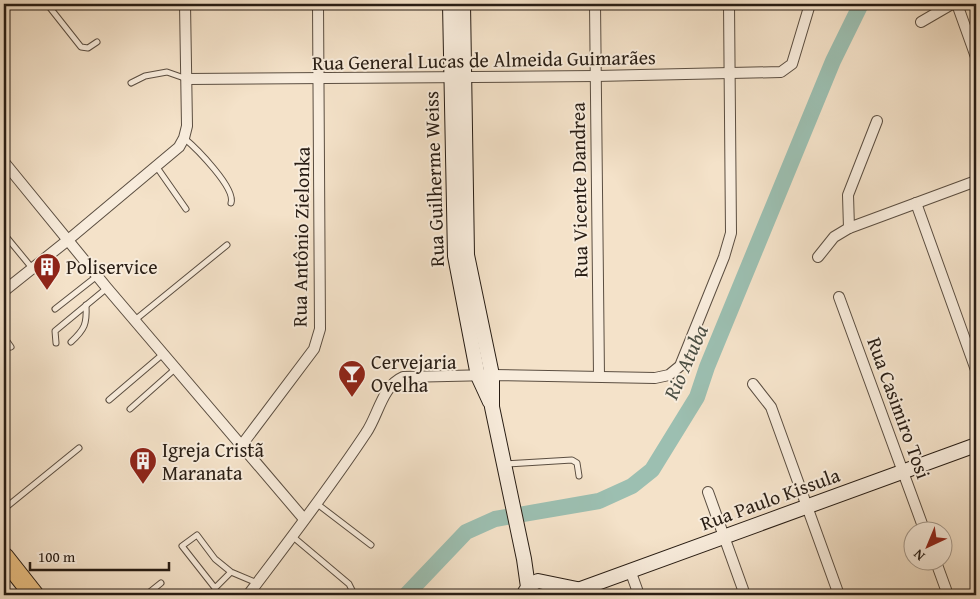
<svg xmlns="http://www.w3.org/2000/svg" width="980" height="599" font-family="'Gentium Book Plus',serif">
<rect width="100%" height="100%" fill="#f4e2c9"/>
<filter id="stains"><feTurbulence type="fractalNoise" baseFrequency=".004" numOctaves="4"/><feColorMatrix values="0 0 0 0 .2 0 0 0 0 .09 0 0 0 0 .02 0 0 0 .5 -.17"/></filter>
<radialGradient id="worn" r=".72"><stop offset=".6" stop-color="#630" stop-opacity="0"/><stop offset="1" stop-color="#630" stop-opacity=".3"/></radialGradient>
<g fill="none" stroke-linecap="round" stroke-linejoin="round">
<polyline stroke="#9cbfb1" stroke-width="16" points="406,595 466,532 495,519 599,501 632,486 652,470 697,397 707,367 833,61 861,4"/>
<defs>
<g id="lane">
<polyline points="47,4 81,47 88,48 97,42"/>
<polyline points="131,83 145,76 167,72 187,79"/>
<path d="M184 138C196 148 236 188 231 203"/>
<polyline points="156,166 186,209"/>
<polyline points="4,234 32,268"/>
<polyline points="55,309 97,276"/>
<polyline points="135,320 227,245"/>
<polyline points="4,337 11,347"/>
<path d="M71 342C85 329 87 324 86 305"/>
<polyline points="56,343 55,331 107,288"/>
<polyline points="109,400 163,354"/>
<polyline points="130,409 175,369"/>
<polyline points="506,464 572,460 577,463 579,476"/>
<polyline points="316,503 371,545"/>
<polyline points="4,509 79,448"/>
<polyline points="292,536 349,584 352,590 351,595"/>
<polyline points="231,572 215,588 182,546 197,535 215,559 231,572 257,583"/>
<polyline points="146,595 161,583"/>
</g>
<g id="street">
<polyline points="595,4 599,376"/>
<polyline points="957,4 976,57"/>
<polyline points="921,22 952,4"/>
<polyline points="187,79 596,76 781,72 792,64 810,4"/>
<polyline points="4,162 107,288 304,519"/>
<polyline points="916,203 976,370"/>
<polyline points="849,228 848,195 877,121"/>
<polyline points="818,257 834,237 849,228 976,181"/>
<polyline points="4,291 68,240 179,147 184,138 187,126 185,4"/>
<polyline points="839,297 925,532"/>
<polyline points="753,384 771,407 839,595"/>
<polyline points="241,446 314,349 320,329 318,4"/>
<polyline points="708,492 745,595"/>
<polyline points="936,562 948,595"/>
<polyline points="630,570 639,595"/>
<path d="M248 595C288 542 329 489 366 433 378 416 382 386 403 377L492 375 655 378 669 375 680 366 724 257 731 233 729 4"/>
</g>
<g id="secondary">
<polyline points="450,4 455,256 478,376 490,402"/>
<polyline points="463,4 467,255 492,375 492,407 524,559 528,587 527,595"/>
<polyline points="525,592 531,584 538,581 577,589"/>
<polyline points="564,595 976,445"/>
</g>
<polyline id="highway" points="4,557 34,595"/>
</defs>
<use href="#lane" stroke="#5b4e41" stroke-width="7"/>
<use href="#street" stroke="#5b4e41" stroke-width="12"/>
<use href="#secondary" stroke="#281d14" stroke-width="16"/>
<use href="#highway" stroke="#281d14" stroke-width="21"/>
<use href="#lane" stroke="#f8ecdc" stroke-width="5"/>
<use href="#street" stroke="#f8ecdc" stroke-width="10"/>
<use href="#secondary" stroke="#f8ecdc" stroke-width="14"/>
<use href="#highway" stroke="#eac184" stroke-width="19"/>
</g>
<defs>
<symbol id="building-pin" viewBox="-11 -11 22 30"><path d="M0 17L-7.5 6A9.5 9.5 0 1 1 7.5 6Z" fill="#8f2418" stroke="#f8ecdc"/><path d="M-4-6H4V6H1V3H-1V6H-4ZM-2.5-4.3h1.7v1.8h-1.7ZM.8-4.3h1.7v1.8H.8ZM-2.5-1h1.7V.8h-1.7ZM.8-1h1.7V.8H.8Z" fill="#fff"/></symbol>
<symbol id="bar-pin" viewBox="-11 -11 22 30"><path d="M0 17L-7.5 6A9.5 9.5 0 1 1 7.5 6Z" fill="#8f2418" stroke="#f8ecdc"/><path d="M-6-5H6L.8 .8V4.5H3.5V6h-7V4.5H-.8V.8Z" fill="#fff"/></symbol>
</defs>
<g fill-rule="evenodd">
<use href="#building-pin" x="31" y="251" width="32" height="43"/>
<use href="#bar-pin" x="336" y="358" width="32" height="43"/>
<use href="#building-pin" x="127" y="445" width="32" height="43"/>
</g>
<g text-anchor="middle" stroke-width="4" stroke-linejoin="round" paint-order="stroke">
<g font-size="20" fill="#281d14" stroke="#f8ecdc">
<text transform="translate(484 60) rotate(-1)" y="7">Rua General Lucas de Almeida Guimarães</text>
<text transform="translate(434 179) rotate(-92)" y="7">Rua Guilherme Weiss</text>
<text transform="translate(579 190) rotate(-91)" y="7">Rua Vicente Dandrea</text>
<text transform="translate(301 237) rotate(-89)" y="7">Rua Antônio Zielonka</text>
<text transform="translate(899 408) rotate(70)" y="7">Rua Casimiro Tosi</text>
<text transform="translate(770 499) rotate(-20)" y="7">Rua Paulo Kissula</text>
</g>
<g font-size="20" fill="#281d14" stroke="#f8ecdc" text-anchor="start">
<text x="66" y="274">Poliservice</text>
<text x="371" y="369">Cervejaria<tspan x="371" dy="23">Ovelha</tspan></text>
<text x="162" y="457">Igreja Cristã<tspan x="162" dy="23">Maranata</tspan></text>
</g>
<g font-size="21" font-style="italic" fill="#4b4e43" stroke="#f8ecdc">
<text transform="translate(686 362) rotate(-66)" y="7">Rio Atuba</text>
</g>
</g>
<rect width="980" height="599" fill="none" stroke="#f4e2c9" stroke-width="20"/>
<rect x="5" y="5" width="970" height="589" fill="none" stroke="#281d14" stroke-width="2.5"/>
<rect x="10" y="10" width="960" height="579" fill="none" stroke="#281d14"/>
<g transform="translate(928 546) rotate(224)"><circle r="24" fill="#f8ecdc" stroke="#a5998c"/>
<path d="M0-4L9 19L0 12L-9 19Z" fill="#8f2418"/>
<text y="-8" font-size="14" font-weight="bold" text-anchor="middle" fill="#281d14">N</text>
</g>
<path d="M30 562v8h139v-8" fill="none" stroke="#281d14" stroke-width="2.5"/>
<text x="38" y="562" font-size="15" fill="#281d14" stroke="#f8ecdc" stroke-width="4" paint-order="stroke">100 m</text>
<rect width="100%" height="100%" filter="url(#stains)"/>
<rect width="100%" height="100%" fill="url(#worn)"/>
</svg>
